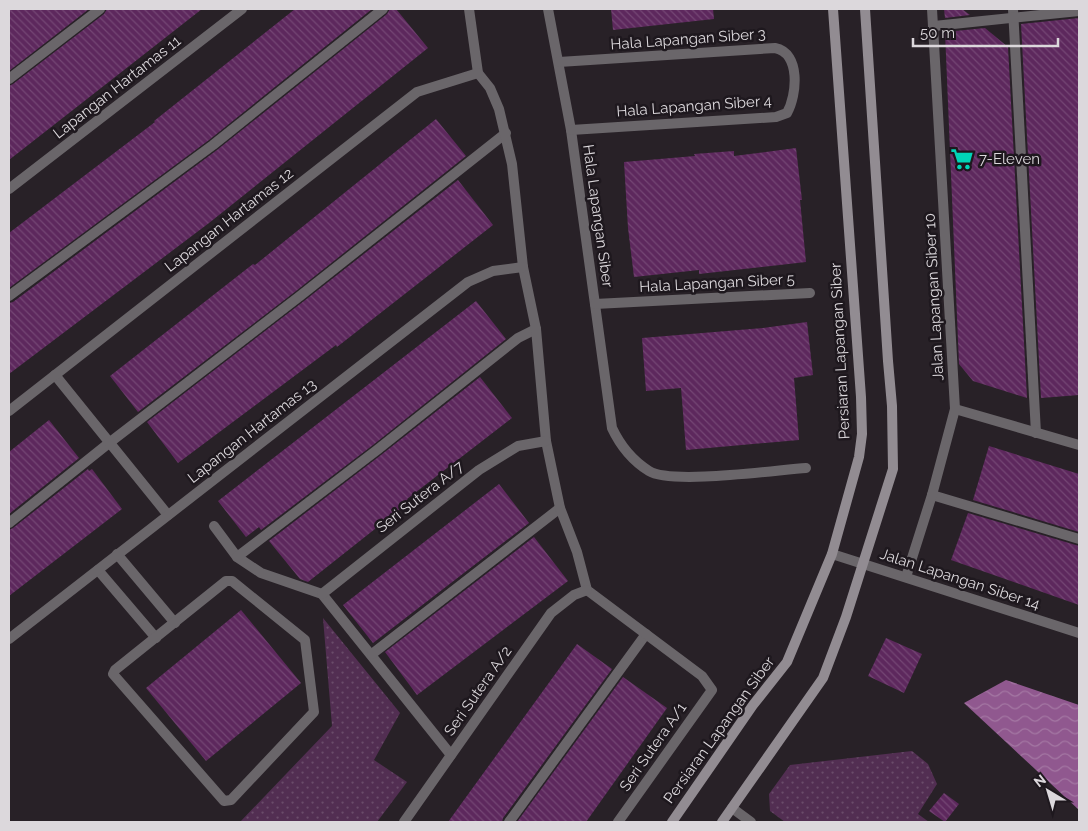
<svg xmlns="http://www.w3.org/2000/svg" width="1088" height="831" font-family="Raleway,sans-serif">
<defs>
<pattern id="green-dots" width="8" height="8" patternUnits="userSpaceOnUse" patternTransform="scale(1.25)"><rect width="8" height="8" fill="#522e52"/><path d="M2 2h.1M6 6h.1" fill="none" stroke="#6a4c6a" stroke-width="1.8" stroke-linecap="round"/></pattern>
<pattern id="water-waves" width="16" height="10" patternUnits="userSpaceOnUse" patternTransform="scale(1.25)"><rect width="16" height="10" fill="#90588f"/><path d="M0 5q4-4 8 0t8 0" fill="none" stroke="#a477a3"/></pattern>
<pattern id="building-back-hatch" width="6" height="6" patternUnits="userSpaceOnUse" patternTransform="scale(1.25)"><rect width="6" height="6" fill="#5d285d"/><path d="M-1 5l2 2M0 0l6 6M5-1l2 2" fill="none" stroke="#744674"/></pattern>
</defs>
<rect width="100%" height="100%" fill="#282127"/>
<g fill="url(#green-dots)">
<polygon points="323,618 400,713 374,760 407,782 377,822 240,822 332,726"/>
<polygon points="912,751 928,764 937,784 918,814 929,822 785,822 770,811 769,794 790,765"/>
</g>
<polygon fill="url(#water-waves)" points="1006,680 1079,705 1079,810 964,703"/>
<g fill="url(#building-back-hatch)">
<polygon points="9,9 89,9 9,71"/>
<polygon points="107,9 202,9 9,160 9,86 13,84 104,14"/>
<polygon points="295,9 372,9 209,140 9,288 9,233 155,122 154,121"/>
<polygon points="390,9 396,9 428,48 209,223 9,374 9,303 13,302 217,150 387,14"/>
<polygon points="611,9 713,9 714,19 613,30"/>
<polygon points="944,9 962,9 970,15 945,18"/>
<polygon points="1079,18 1079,395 1041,398 1021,24"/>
<polygon points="985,28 1008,47 1027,398 973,381 959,364 945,32"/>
<polygon points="436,119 466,156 296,291 138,412 110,376 253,264 255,265"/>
<polygon points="796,148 802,200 800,200 806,262 699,274 699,270 634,277 628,228 624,162 695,156 694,154 734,151 734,156"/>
<polygon points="458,180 493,225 337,347 336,345 178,463 147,422 304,301"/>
<polygon points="476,301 506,339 373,445 261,530 259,527 246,537 218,501"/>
<polygon points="807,322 813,375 794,378 799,440 686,450 681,388 646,391 642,338 763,328"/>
<polygon points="480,377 512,418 407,499 409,502 308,582 300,579 269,541 381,455"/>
<polygon points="49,420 79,458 9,514 9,452"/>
<polygon points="989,446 1079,474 1079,532 973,500"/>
<polygon points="88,469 89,471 92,469 122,509 9,596 9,530 13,528"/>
<polygon points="499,484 529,523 373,643 343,605"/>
<polygon points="968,513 1079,546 1079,605 951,560"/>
<polygon points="534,537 568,581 417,695 385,652"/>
<polygon points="241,610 301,683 206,761 146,688"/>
<polygon points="886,638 922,654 904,693 868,676"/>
<polygon points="577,644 612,669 503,818 502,822 448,822"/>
<polygon points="623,677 667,708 586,822 517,822"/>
<polygon points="944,793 959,804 945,822 929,811"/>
</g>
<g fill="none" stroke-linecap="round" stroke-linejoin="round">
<g stroke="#6a666a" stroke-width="10">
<polyline points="1013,9 1036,433"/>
<polyline points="934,26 1079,11"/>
<polyline points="9,79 100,9"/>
<polyline points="9,296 213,145 383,9"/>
<polyline points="932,495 1079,539"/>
<polyline points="9,523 109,443 300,296 506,133"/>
<polyline points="214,526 237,557 261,573 322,594 451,755"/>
<polyline points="117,554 175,623"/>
<polyline points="237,557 377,450 518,338 536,329"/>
<polyline points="98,570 156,638"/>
<polygon points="226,581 232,581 305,640 314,712 231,800 224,801 113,674 115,670"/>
<polyline points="372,654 560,508"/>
<polyline points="509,822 646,634"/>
</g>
<g stroke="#6a666a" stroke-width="10">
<polyline points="469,9 478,73 490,88 499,109 512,164 523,267 536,329 546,441 560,508 577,552 587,590 702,676 712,690 618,822"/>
<path d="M548 9 571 130 612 428C620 445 633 461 649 471 671 485 776 470 806 468"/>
<path d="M559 62 775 48C801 53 797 95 787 113L776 117 571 130"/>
<polyline points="9,189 242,9"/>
<polyline points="595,304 810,293"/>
<polyline points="55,375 168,515"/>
<polyline points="955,409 1079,445"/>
<polyline points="9,411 417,92 478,73"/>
<polyline points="832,554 1079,633"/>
<polyline points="906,577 932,495 955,409 932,9"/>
<polyline points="322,594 479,470 518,446 546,441"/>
<polyline points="9,639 468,282 493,271 523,267"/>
<polyline points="732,808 751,822"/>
<polyline points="404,822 551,613 574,595 587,590"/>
</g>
<g stroke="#928c92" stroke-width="10">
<polyline points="672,822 753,705 787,662 832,554 859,457 862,434 861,397 833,9"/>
<polyline points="722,822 823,678 846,617 893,469 892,406 888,361 865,9"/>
</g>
</g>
<defs>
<symbol id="supermarket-bare" viewBox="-9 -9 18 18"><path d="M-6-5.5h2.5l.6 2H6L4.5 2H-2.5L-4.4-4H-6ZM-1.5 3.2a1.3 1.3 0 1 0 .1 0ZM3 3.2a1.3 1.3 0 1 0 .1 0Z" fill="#00d5b7" stroke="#1e181e" stroke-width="2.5" paint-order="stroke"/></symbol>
</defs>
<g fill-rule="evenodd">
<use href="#supermarket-bare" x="946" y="143" width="32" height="32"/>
</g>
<g text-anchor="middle" stroke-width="5" stroke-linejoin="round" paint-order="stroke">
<g font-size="15" fill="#dcd8dc" stroke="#1e181e">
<text transform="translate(688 39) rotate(-4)" y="5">Hala Lapangan Siber 3</text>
<text transform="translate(117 87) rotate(-38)" y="5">Lapangan Hartamas 11</text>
<text transform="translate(694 106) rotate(-4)" y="5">Hala Lapangan Siber 4</text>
<text transform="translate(598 216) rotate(82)" y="5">Hala Lapangan Siber</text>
<text transform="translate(229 220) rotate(-38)" y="5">Lapangan Hartamas 12</text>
<text transform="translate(717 283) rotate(-3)" y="5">Hala Lapangan Siber 5</text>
<text transform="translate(934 297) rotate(-93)" y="5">Jalan Lapangan Siber 10</text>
<text transform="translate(840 351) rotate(-93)" y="5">Persiaran Lapangan Siber</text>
<text transform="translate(252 431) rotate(-38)" y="5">Lapangan Hartamas 13</text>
<text transform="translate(420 497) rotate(-38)" y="5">Seri Sutera A/7</text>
<text transform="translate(960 579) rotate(18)" y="5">Jalan Lapangan Siber 14</text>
<text transform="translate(478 691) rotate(-55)" y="5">Seri Sutera A/2</text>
<text transform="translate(719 730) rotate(-54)" y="5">Persiaran Lapangan Siber</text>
<text transform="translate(653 747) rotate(-55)" y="5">Seri Sutera A/1</text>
</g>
<g font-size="15" fill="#dcd8dc" stroke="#1e181e" text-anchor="start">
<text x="979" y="164">7-Eleven</text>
</g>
</g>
<rect width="1088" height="831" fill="none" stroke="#dcd8dc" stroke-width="20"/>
<g transform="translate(1048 791) rotate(322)" stroke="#1e181e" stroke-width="4" paint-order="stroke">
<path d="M0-4L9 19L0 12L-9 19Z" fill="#dcd8dc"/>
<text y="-8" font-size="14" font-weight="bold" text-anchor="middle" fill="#dcd8dc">N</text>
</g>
<path d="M913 38v8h145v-8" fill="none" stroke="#dcd8dc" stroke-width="2.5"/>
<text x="920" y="38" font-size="15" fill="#dcd8dc" stroke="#1e181e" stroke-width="4" paint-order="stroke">50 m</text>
</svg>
